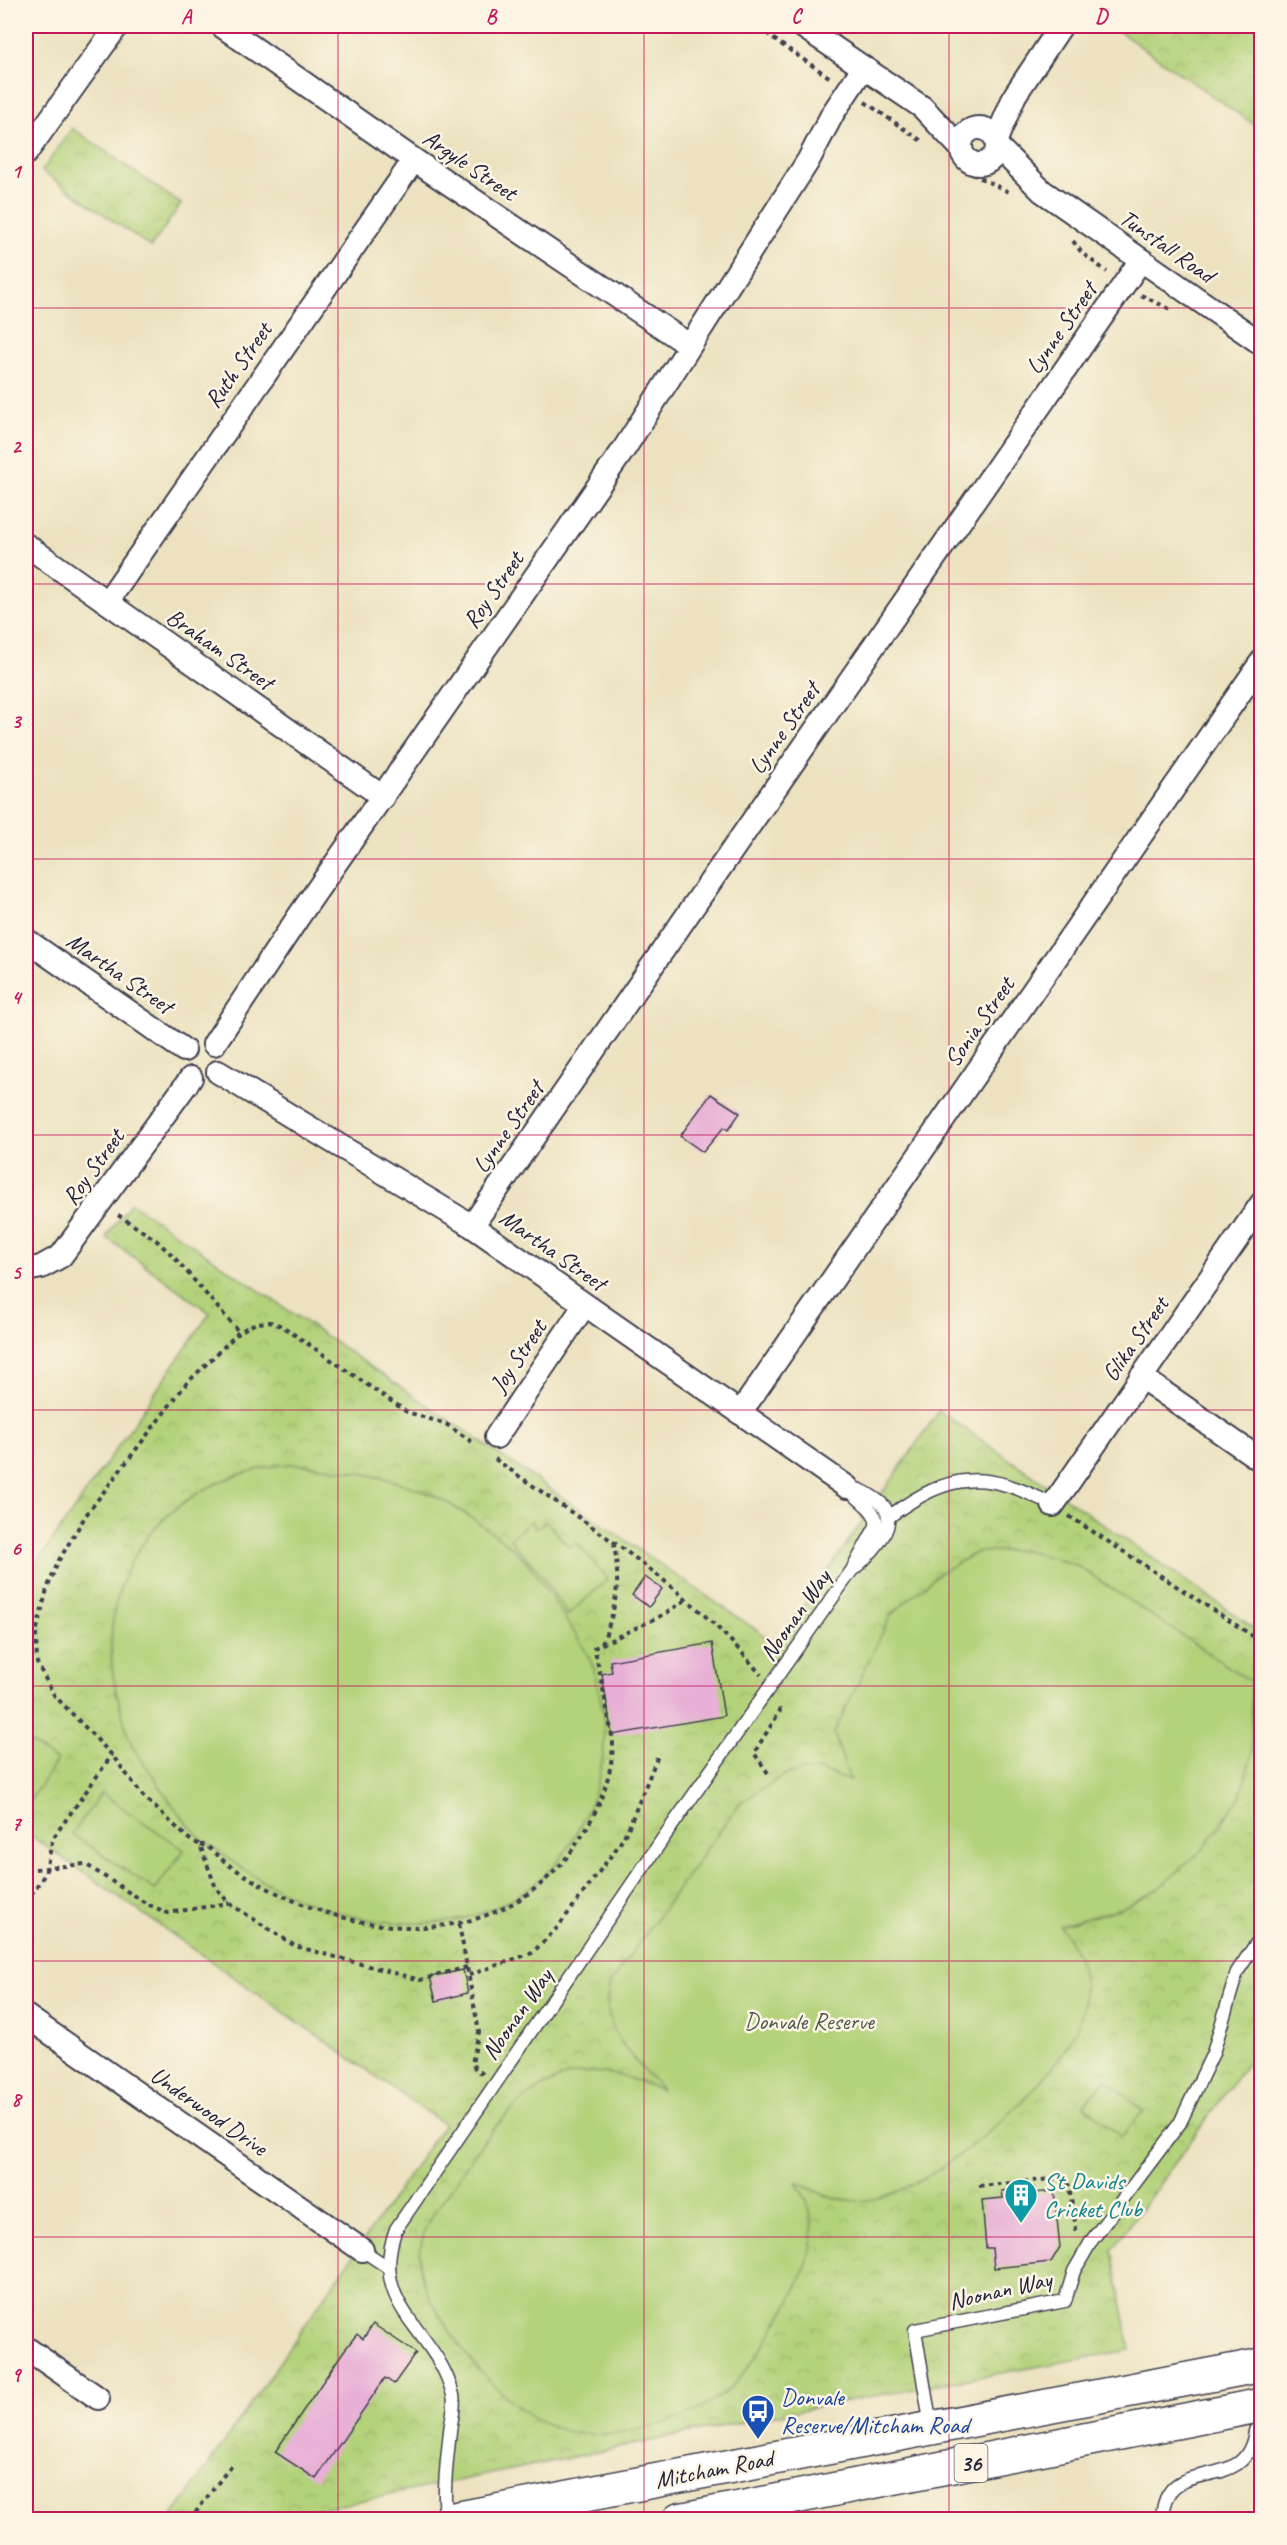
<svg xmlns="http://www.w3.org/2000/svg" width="1287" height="2545" font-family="Caveat,sans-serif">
<defs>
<pattern id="park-crowns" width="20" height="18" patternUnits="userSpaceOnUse" patternTransform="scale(1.5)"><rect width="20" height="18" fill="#b3d27a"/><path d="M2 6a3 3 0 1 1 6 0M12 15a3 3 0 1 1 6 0" fill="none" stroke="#9ab46a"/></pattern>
</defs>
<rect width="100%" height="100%" fill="#fcf5e5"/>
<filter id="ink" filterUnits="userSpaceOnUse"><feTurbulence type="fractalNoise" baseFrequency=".0167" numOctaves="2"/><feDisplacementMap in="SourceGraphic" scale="12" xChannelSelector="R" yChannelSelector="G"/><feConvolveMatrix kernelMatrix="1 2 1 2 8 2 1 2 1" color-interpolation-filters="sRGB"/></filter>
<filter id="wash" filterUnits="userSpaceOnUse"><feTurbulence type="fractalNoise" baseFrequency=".008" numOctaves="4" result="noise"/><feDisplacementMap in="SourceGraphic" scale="24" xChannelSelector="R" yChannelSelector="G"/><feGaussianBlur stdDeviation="1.35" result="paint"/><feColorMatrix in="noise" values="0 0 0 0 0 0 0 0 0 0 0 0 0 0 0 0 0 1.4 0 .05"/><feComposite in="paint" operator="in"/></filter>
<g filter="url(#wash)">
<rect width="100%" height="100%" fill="#ece2c0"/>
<g fill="url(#park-crowns)" stroke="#6a7a5a" stroke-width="1.5">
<polygon points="1111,26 1261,26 1261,129 1240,115"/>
<polygon points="72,128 181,204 151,247 42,171"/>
<polygon points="131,1203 777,1644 939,1411 1261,1633 1261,2071 1248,2062 1112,2250 1130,2350 835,2403 272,2519 171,2519 444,2124 26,1832 26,1579 210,1313 106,1237"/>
</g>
<g fill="#b3d27a" stroke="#6a7a5a" stroke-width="1.5">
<path d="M290 1464C338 1467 384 1475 428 1493 454 1504 501 1537 521 1556 535 1570 545 1588 556 1605 568 1624 582 1641 591 1662 595 1671 596 1682 599 1691 612 1746 600 1793 572 1841 548 1884 493 1917 443 1922 355 1931 269 1895 203 1839 183 1822 166 1796 152 1774 145 1764 136 1754 131 1743 126 1732 124 1719 120 1707 84 1581 161 1477 290 1464Z"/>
<polygon points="531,1521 536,1528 546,1521 569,1547 576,1542 608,1579 568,1615 540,1573 510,1539"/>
<path d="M1025 1550 1076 1565 1251 1682 1252 1753 1240 1797 1204 1848 1158 1889 1122 1908 1060 1926C1079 1951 1090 1983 1081 2016 1063 2079 938 2187 874 2199 846 2205 820 2194 796 2182 798 2188 803 2193 806 2199 823 2242 802 2279 782 2315 767 2339 746 2378 723 2394 687 2422 623 2438 578 2433 548 2431 518 2408 497 2388 472 2366 428 2306 421 2273 418 2259 421 2238 427 2225 432 2213 442 2202 449 2192 472 2158 493 2122 527 2097 539 2088 556 2079 571 2075 602 2066 634 2080 662 2090 635 2060 597 2028 610 1983L739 1804 784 1775 802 1771 819 1770 850 1781 834 1733 891 1615 939 1573 977 1552Z"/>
<polygon points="26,1740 57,1761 28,1803 26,1801"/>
<polygon points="101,1793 184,1850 155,1890 72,1834"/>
<polygon points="1106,2079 1143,2111 1121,2137 1084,2105"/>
</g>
<g id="blocks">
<g fill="#e8b0d6">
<polygon points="711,1094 740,1113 728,1130 724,1127 703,1152 680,1136"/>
<polygon points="645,1577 662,1589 649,1607 632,1595"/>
<polygon points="712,1643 724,1716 612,1735 602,1674 612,1672 610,1661"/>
<polygon points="463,1970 468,1993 436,2001 430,1977"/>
<polygon points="1034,2187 1035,2193 1054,2191 1060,2247 1051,2262 994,2268 992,2248 986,2248 982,2200 1003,2198 1002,2191"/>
<polygon points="373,2324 416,2353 394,2384 385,2378 316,2479 275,2452 343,2352 357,2334 363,2339"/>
</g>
</g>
</g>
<g filter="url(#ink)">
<use href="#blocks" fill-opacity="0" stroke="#403f4f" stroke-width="1.5"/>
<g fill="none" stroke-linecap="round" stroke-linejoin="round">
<defs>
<g id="lane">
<path d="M847 1487C859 1488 867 1493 877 1500 906 1519 873 1552 855 1568"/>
<path d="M890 1516C951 1471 987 1470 1053 1505"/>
<polyline points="362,2250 389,2268"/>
<polyline points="931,2427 915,2330 1065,2301 1074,2271 1092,2240 1180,2123 1213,2053 1237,1972 1262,1935"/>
<path d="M446 2518C443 2489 447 2461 450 2431 451 2420 456 2406 453 2395 437 2329 367 2308 396 2229L664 1837 852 1570 876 1526C879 1510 856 1500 847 1487"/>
<path d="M1162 2520C1164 2448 1245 2501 1255 2431"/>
</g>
<g id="street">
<polyline points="222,26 414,160 689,345"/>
<polyline points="802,26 922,107 961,148"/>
<circle cx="979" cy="146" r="18"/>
<polyline points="996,140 1015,95 1061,26"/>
<polyline points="998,147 1042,191 1262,344"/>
<polyline points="26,153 117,26"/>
<polyline points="26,545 383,797"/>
<polyline points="107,602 414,160"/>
<polyline points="26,940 184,1050"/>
<polyline points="214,1044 299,916 624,449 808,161 833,113 863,68"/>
<polyline points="218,1072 472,1226 847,1487"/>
<polyline points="472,1226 1141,260"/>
<polyline points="26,1270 41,1267 61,1256 191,1078"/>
<polyline points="1141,1377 1262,1461"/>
<polyline points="740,1413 1262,661"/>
<polyline points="496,1437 584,1306"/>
<polyline points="1053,1505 1262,1203"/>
<polyline points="26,2016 362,2250"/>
<polyline points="26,2348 98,2398"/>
</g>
<g id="primary">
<polyline points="449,2520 1262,2365"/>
<polyline points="679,2520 1262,2405"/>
</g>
</defs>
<use href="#lane" stroke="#403f4f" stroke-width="15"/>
<use href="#street" stroke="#403f4f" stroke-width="26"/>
<use href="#primary" stroke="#403f4f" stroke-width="36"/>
<g stroke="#403f4f" stroke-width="4" stroke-dasharray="4.5 4.5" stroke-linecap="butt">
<polyline points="761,26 772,38 832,79"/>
<polyline points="865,102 923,142"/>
<polyline points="964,170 1011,193"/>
<polyline points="1073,241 1082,253 1107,272"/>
<polyline points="1141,295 1172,310"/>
<polyline points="118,1215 156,1240 174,1257 239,1332"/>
<path d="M495 1459C587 1525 689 1586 761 1675"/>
<polyline points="1069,1516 1262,1642"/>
<path d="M602 1644C616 1608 621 1584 614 1545"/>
<polyline points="768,1773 754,1753 780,1711 778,1705"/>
<path d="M200 1845H206C216 1854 226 1864 238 1871 342 1938 495 1962 575 1846 596 1816 611 1782 613 1745 613 1737 610 1727 609 1719 604 1695 600 1671 594 1648L665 1614 687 1599"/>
<polyline points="26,1870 85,1864 147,1904 168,1913 229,1903"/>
<polyline points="26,1902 45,1874 53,1838 112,1755"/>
<polyline points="459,1924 479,2032 472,2063 475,2068 484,2075"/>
<polyline points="467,1967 420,1980 295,1946 229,1903 216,1888 200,1845 189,1839 143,1796 112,1755 54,1695 37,1663 36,1633 47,1589 59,1560 86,1515 186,1384 239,1332 256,1323 270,1322 282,1326 407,1412 446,1424 475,1444"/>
<polyline points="469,1975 532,1953 558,1927 619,1845 628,1829 659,1753"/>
<polyline points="979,2186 1063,2178 1069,2186 1076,2229 1079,2232"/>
<polyline points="190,2520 233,2463"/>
</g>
<use href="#lane" stroke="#fff" stroke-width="12"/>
<use href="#street" stroke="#fff" stroke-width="22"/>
<use href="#primary" stroke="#fff" stroke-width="33"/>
</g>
</g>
<path fill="none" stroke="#c2185b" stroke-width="1.5" stroke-opacity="0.55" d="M338 26V2520M644 26V2520M949 26V2520M26 308H1262M26 584H1262M26 859H1262M26 1135H1262M26 1410H1262M26 1686H1262M26 1961H1262M26 2237H1262"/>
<defs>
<symbol id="building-pin" viewBox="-11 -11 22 30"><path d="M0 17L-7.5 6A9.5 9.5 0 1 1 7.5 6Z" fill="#0f9aa8" stroke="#fcf5e5"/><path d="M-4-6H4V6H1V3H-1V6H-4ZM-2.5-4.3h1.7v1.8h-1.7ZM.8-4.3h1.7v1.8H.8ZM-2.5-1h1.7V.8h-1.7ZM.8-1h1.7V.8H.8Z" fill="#fff"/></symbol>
<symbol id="bus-pin" viewBox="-11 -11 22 30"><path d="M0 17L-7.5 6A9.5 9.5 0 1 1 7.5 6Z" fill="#1a4fb4" stroke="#fcf5e5"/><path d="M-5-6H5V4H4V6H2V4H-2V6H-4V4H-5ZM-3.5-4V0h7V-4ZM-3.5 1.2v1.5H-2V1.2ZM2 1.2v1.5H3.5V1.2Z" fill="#fff"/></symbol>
</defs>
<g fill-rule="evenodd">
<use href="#building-pin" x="1002" y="2176" width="38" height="52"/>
<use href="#bus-pin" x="739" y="2392" width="38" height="52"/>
</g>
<g text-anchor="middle" stroke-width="5" stroke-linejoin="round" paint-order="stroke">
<rect fill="#fcf5e5" stroke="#63616e" stroke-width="1.5" x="954.5" y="2444" width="33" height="38" rx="4.5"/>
<g font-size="22" font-weight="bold" fill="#22223b">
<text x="971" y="2471">36</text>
</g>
<g font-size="24" fill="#22223b" stroke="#fcf5e5">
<text transform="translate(470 165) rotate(34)" y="8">Argyle Street</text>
<text transform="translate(1167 246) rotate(35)" y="8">Tunstall Road</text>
<text transform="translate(1061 328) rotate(-55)" y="8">Lynne Street</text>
<text transform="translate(238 365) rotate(-55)" y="8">Ruth Street</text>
<text transform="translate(493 590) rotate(-55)" y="8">Roy Street</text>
<text transform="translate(220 649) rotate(35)" y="8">Braham Street</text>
<text transform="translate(784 728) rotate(-55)" y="8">Lynne Street</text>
<text transform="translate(120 973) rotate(35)" y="8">Martha Street</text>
<text transform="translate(979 1022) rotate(-55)" y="8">Sonia Street</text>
<text transform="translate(508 1127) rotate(-55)" y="8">Lynne Street</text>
<text transform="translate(93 1167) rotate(-54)" y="8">Roy Street</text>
<text transform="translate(553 1250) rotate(35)" y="8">Martha Street</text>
<text transform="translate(1135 1339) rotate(-55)" y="8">Glika Street</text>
<text transform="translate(518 1356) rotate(-56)" y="8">Joy Street</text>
<text transform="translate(795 1615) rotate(-55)" y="8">Noonan Way</text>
<text transform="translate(517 2014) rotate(-55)" y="8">Noonan Way</text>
<text transform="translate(209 2111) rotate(35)" y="8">Underwood Drive</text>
<text transform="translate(1000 2290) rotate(-13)" y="8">Noonan Way</text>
<text transform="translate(714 2469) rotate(-11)" y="8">Mitcham Road</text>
</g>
<g font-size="24" fill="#4e574e" stroke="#fcf5e5">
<text x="809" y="2029">Donvale Reserve</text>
</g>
<g font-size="24" fill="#0d838f" stroke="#fcf5e5" text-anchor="start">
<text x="1044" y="2189">St Davids<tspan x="1044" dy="28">Cricket Club</tspan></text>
</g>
<g font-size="24" fill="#164399" stroke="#fcf5e5" text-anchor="start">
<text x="781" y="2405">Donvale<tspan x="781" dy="28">Reserve/Mitcham Road</tspan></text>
</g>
</g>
<rect width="1287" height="2545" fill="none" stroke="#fcf5e5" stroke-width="66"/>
<rect x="33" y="33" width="1221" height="2479" fill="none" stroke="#c2185b" stroke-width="2"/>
<g font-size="20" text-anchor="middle" font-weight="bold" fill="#c2185b">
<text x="186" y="23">A</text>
<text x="491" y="23">B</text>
<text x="796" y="23">C</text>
<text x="1101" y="23">D</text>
<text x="16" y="178">1</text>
<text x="16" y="453">2</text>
<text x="16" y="728">3</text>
<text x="16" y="1004">4</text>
<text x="16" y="1279">5</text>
<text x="16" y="1555">6</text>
<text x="16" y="1830">7</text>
<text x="16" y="2106">8</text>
<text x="16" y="2381">9</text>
</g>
</svg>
